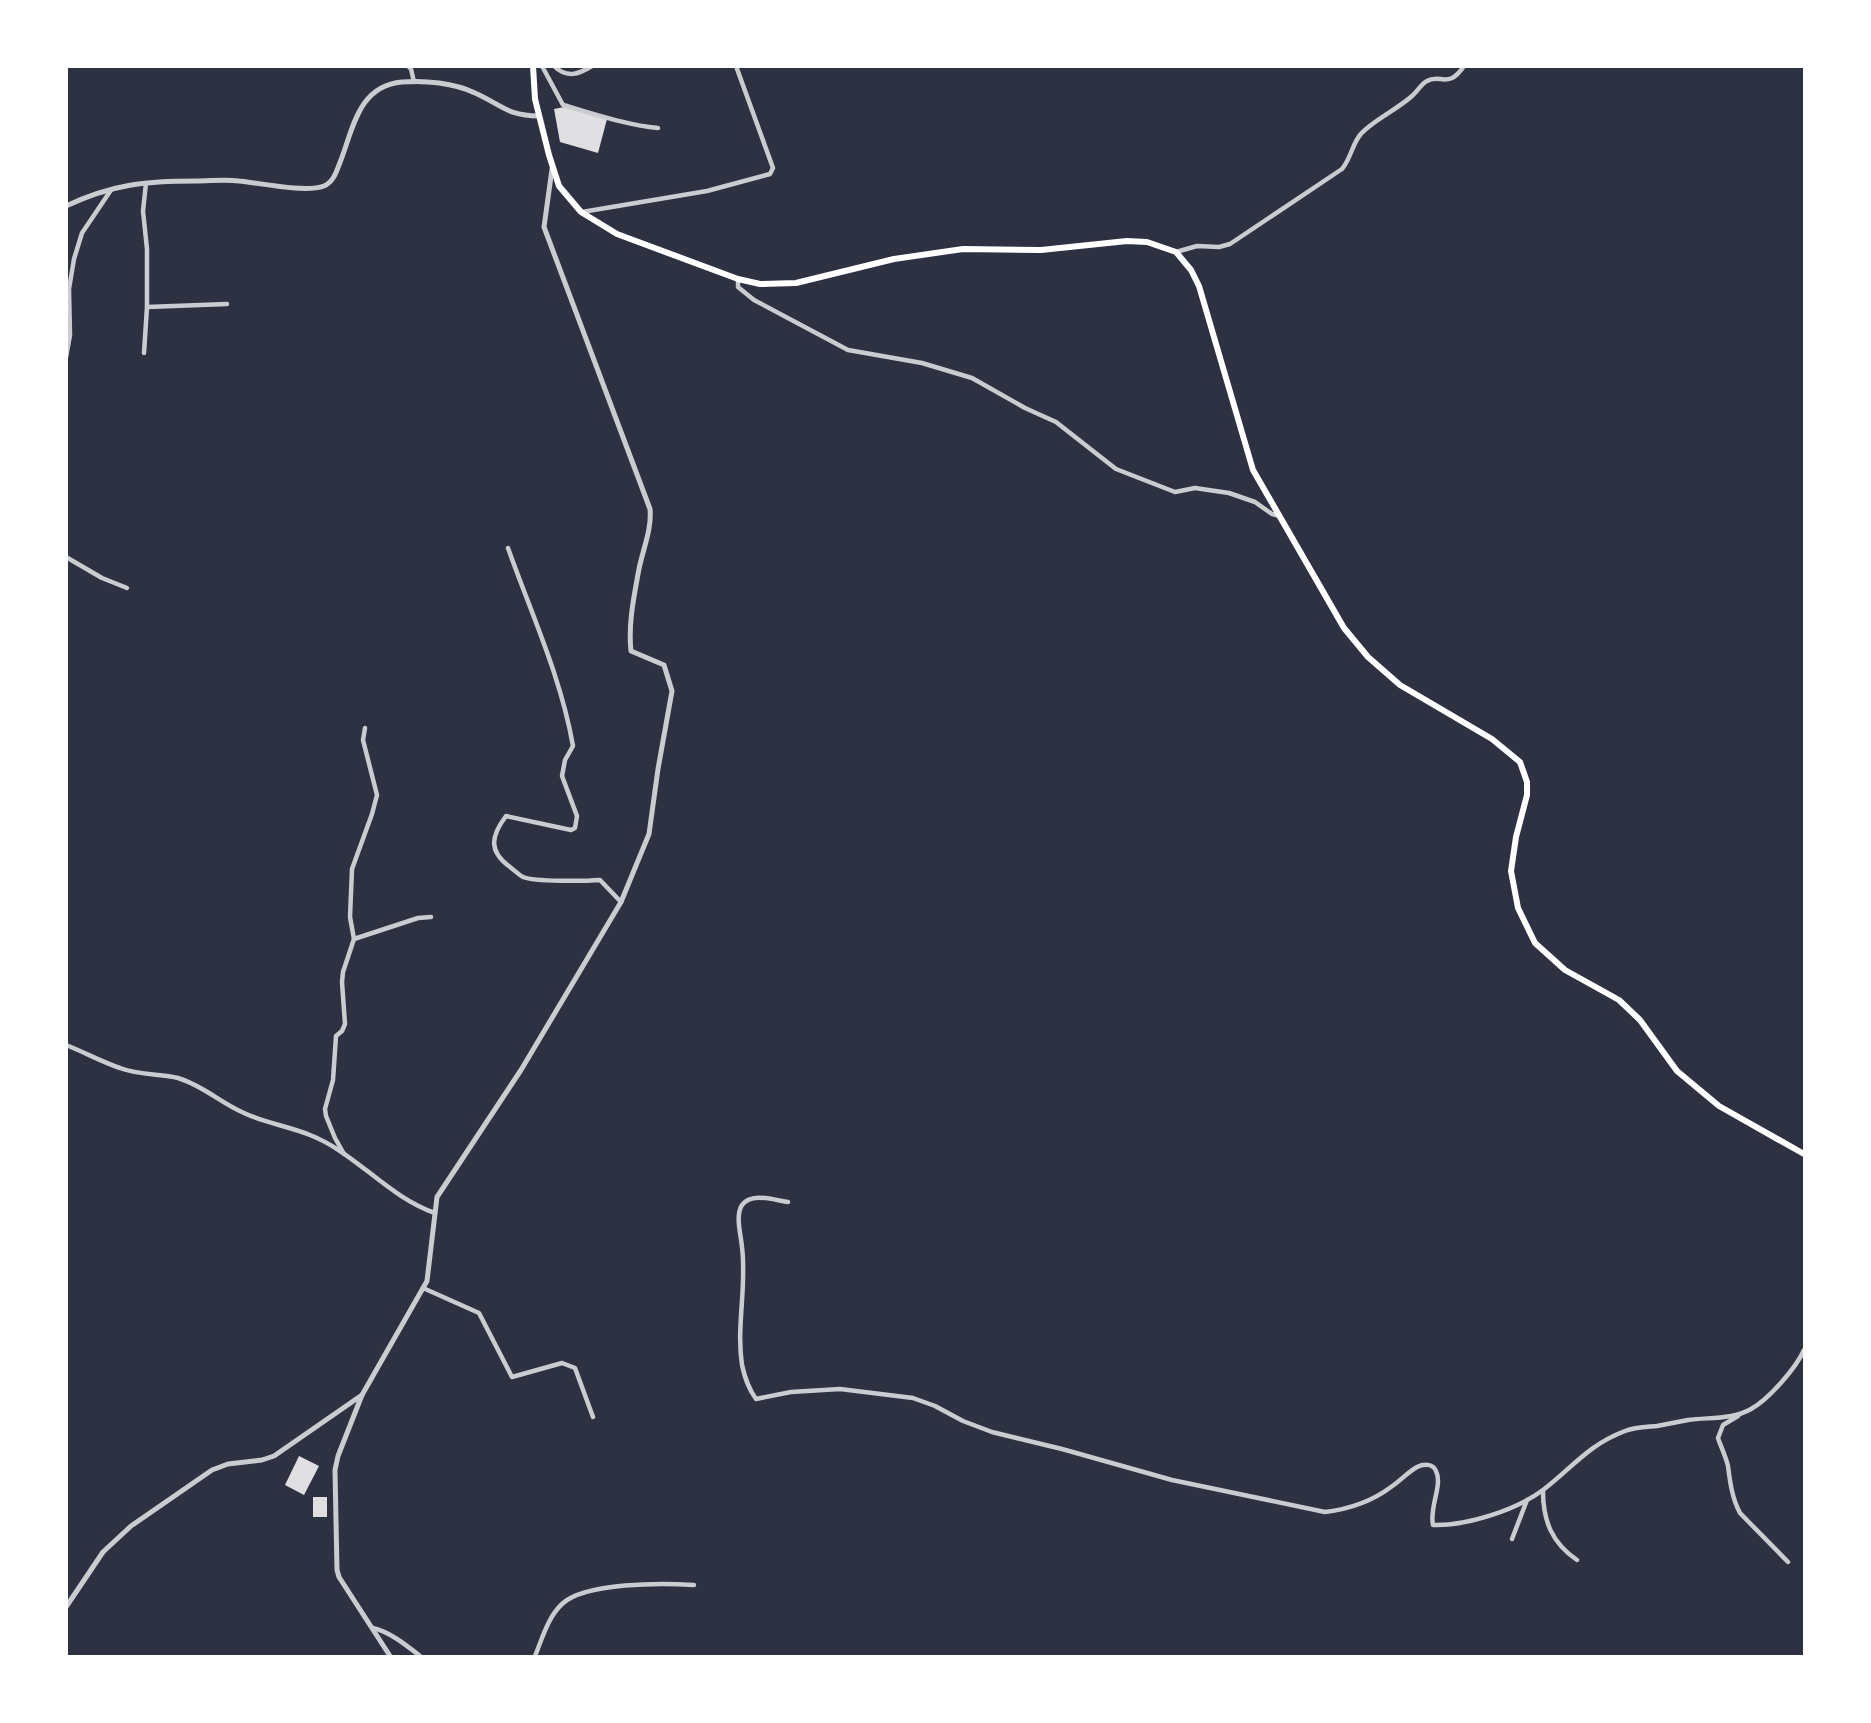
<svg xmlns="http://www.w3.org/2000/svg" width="1871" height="1723" font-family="Signika,sans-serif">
<rect width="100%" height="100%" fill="#2d3142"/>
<g fill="#e0e0e3">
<polygon points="564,107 607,119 598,153 560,142 554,109"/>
<polygon points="299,1456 319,1466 304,1495 285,1485"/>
<rect x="313" y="1497" width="14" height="20"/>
</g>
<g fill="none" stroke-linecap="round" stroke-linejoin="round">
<g stroke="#caccd0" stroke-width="4.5">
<polyline points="408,66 411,69 414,82"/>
<path d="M542 66 563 105C595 114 626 125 658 128"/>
<path d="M554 66C567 79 579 74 592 66"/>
<polyline points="582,212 707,191 770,174 773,168 736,66"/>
<path d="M1176 252 1197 246 1219 247 1230 244 1342 169C1351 158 1352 145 1360 135 1370 122 1398 109 1412 96 1417 92 1421 84 1427 81 1440 73 1448 90 1464 66"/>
<polyline points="738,279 738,287 754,300 848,350 922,363 972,378 1025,408 1056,422 1116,469 1175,492 1195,488 1229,493 1255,502 1272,514 1280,516"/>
<polyline points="147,307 227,304"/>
<polyline points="144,353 147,307 147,249 143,211 146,183"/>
<polyline points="66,357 70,335 69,289 74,259 82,233 111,190"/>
<path d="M508 548C531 613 561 677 573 746L565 760 562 776 577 816 575 828 571 830 506 816C491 836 488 851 510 867 514 870 519 875 523 877 535 882 586 881 600 880L621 902"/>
<polyline points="66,557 102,578 127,588"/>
<polyline points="354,939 418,918 431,917"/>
<path d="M66 1045C84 1052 102 1062 120 1068 138 1075 159 1074 178 1078 202 1085 221 1103 244 1113 265 1123 288 1126 310 1135 356 1153 388 1197 435 1213"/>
<polyline points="344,1154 335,1138 326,1116 325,1109 333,1080 336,1036 342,1031 345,1024 342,982 343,972 354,939 350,917 352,869 372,814 377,795 363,740 365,728"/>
<path d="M788 1202C774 1200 751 1192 742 1205 735 1216 741 1235 742 1247 747 1287 736 1326 742 1365 745 1378 748 1388 756 1399L791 1392 840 1389 913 1398 935 1406 963 1421 992 1432 1062 1449 1172 1480 1325 1512C1350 1509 1371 1502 1391 1487 1400 1481 1408 1472 1417 1467 1423 1464 1433 1463 1436 1471 1443 1485 1429 1507 1433 1525 1467 1526 1516 1510 1543 1490 1573 1467 1588 1445 1625 1431 1635 1427 1646 1427 1657 1426 1667 1424 1678 1422 1688 1420 1709 1417 1732 1420 1751 1409 1769 1399 1796 1368 1804 1350"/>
<polyline points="423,1288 479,1313 512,1377 562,1363 575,1368 593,1417"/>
<path d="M1738 1416 1723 1425 1718 1438C1721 1447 1726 1457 1728 1466 1730 1482 1732 1498 1740 1513L1788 1562"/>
<path d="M1543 1491C1543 1521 1552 1543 1577 1560"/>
<polyline points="1512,1539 1527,1500"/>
<path d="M373 1628C390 1632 406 1645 420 1656"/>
<path d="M535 1656C542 1639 548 1617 562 1604 585 1582 663 1583 694 1585"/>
</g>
<g stroke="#caccd0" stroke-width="5">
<path d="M66 206C113 184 146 181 196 181 210 181 225 179 239 181 260 183 305 193 324 186 333 182 336 173 339 165 353 131 357 86 402 82 425 80 454 83 475 93 502 105 507 116 539 116"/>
<polyline points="66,1607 103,1552 131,1526 212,1470 228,1464 262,1460 274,1456 362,1395"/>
<path d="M390 1656 339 1577 337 1570 335 1470 338 1456 362 1395 427 1281 437 1197 521 1070 621 902 649 834 658 769 672 691 664 665 631 651C628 624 634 596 639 569 643 549 652 529 650 509L544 227 552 169"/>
</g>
<polyline stroke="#fff" stroke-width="6" points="533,66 535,99 549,155 559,186 581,212 617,234 738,279 760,284 796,283 894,259 963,249 1041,250 1127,241 1147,242 1176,252 1191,270 1199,286 1253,470 1344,628 1368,657 1400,685 1492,739 1520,762 1527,782 1527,795 1516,837 1511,871 1518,908 1535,943 1565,970 1619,1000 1640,1020 1677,1071 1719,1106 1804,1154"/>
</g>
<rect width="1871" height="1723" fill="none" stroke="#ffffff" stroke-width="136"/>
</svg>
